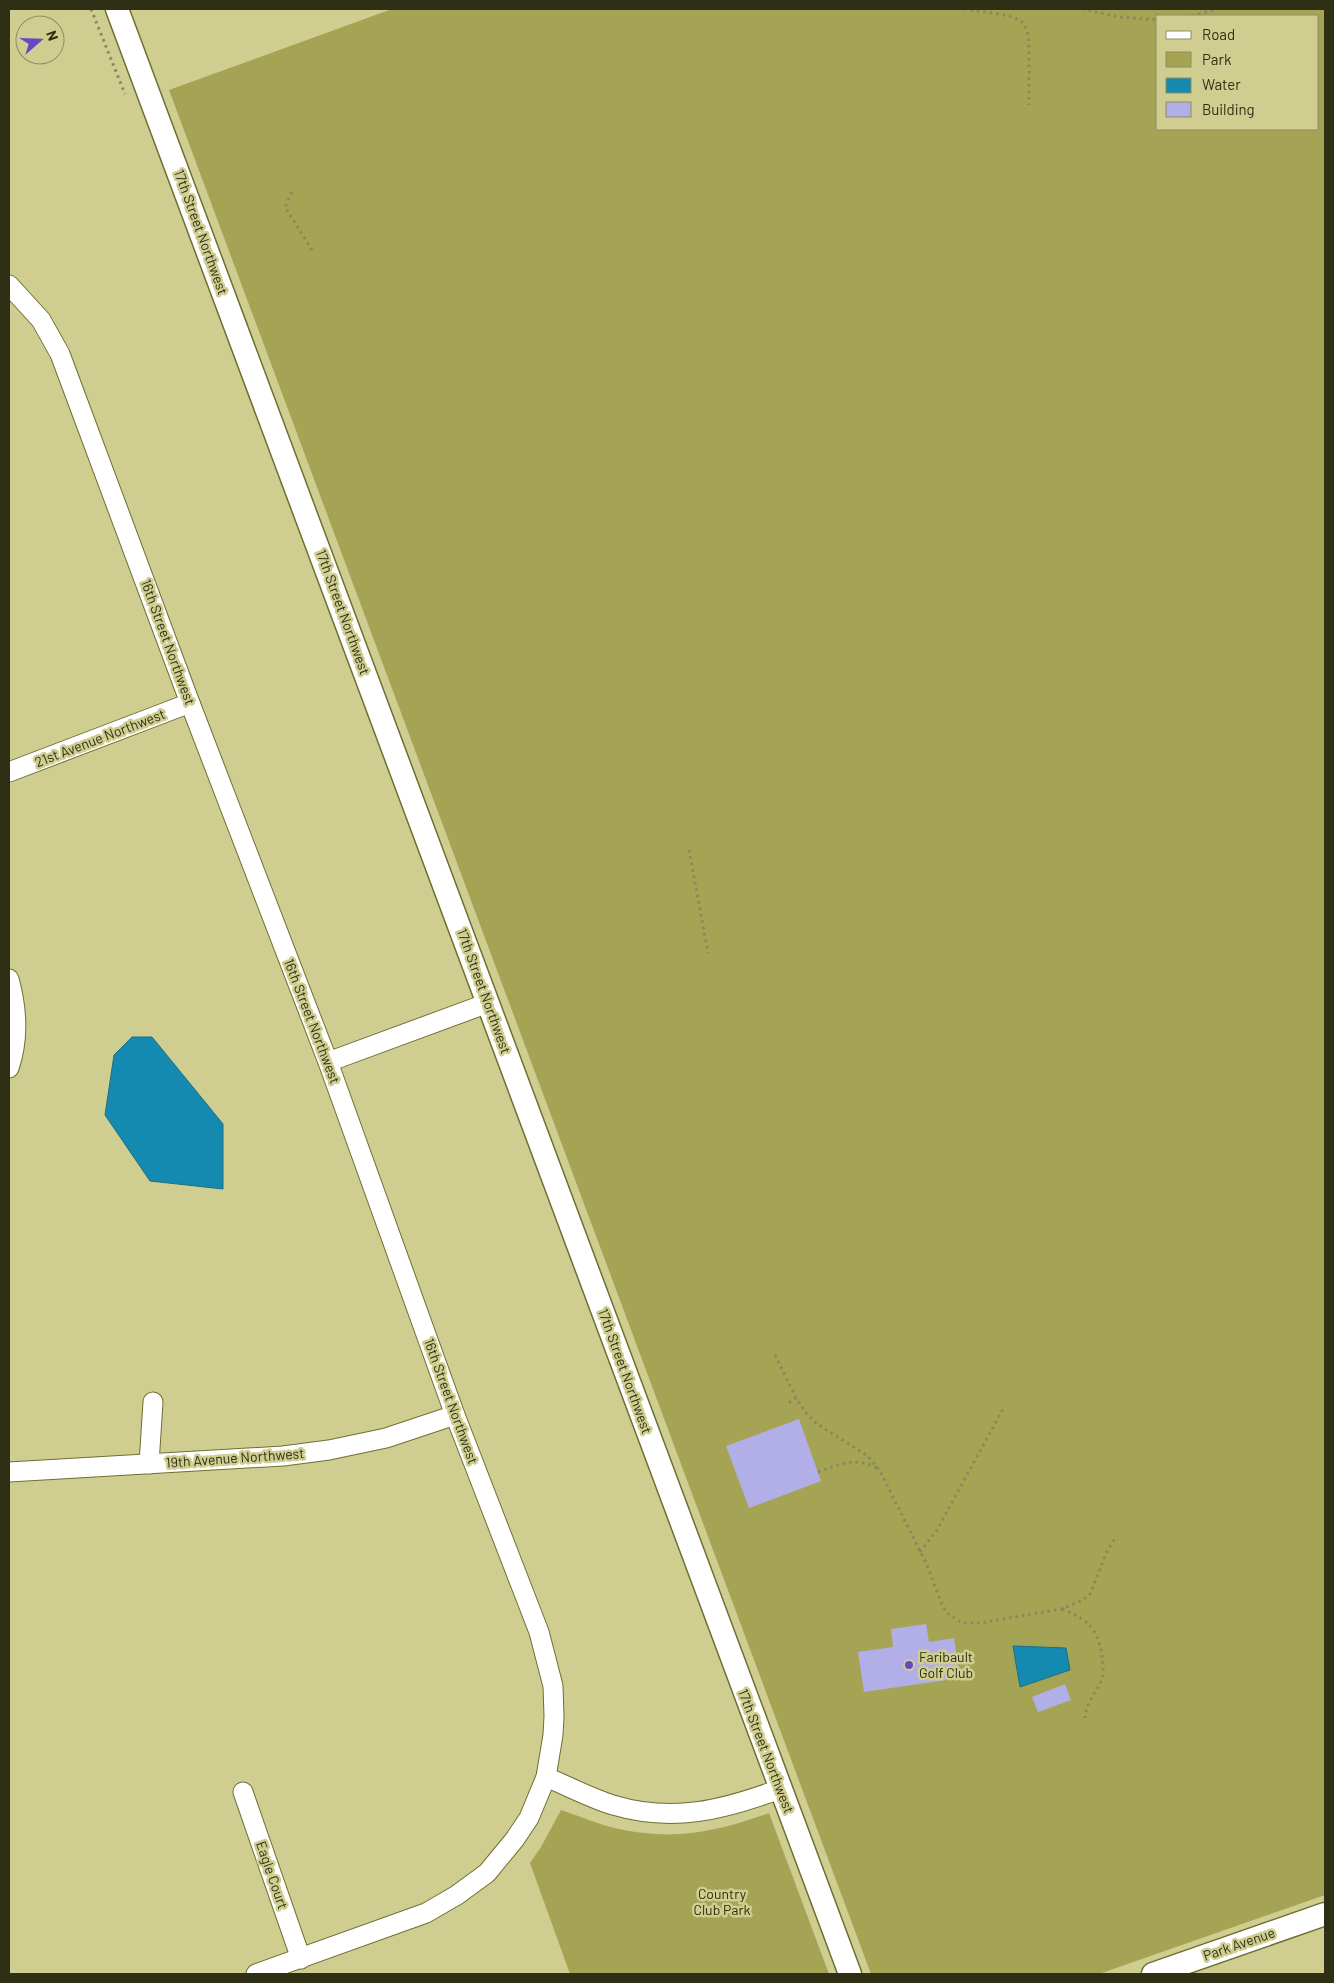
<svg xmlns="http://www.w3.org/2000/svg" width="1334" height="1983" font-family="Barlow,sans-serif">
<rect width="100%" height="100%" fill="#cfce90"/>
<g fill="#a5a454" fill-rule="evenodd">
<path d="M392 9H1325V1895L1099 1974H871L169 90ZM1158 16H1318V129H1158Z"/>
<path d="M561 1810C580 1816 599 1825 619 1829 675 1841 716 1832 769 1813L829 1974H570L530 1863 541 1847Z"/>
</g>
<g fill="#158ab1" stroke="#1d6f82">
<polygon points="132,1037 152,1037 223,1124 223,1189 150,1181 105,1115 114,1055"/>
<polygon points="1013,1646 1066,1648 1070,1670 1020,1687"/>
</g>
<g fill="#b2aee8">
<polygon points="799,1419 821,1481 749,1508 726,1446"/>
<polygon points="926,1624 929,1642 954,1638 960,1678 864,1692 858,1652 893,1647 891,1629"/>
<polygon points="1065,1684 1071,1700 1038,1712 1032,1697"/>
</g>
<g fill="none" stroke-linecap="round" stroke-linejoin="round">
<defs>
<g id="minor">
<polyline points="9,285 41,320 60,354 190,703 328,1062 455,1415 539,1632 553,1686 554,1716 553,1735 546,1777 529,1818 515,1839 487,1873 457,1895 426,1913 256,1974"/>
<polyline points="9,772 190,703"/>
<path d="M9 979C17 1008 19 1039 9 1068"/>
<polyline points="328,1062 488,1003"/>
<polyline points="149,1464 153,1402"/>
<polyline points="9,1472 283,1456 329,1450 386,1438 455,1415"/>
<path d="M546 1777C568 1786 590 1798 613 1805 673 1823 723 1810 780 1789"/>
<polyline points="243,1792 301,1959"/>
</g>
<g id="tertiary">
<polyline points="117,9 850,1974"/>
<polyline points="1153,1974 1325,1914"/>
</g>
</defs>
<use href="#minor" stroke="#706f32" stroke-width="21"/>
<use href="#tertiary" stroke="#706f32" stroke-width="25"/>
<g stroke="#89895a" stroke-width="3" stroke-dasharray="2.5 4" stroke-linecap="butt">
<polyline points="91,9 125,94"/>
<path d="M964 9C979 12 1010 13 1022 22 1027 27 1028 34 1029 41V105"/>
<polyline points="1082,9 1119,17 1158,20"/>
<polyline points="1192,16 1217,9"/>
<polyline points="292,192 285,207 312,250"/>
<polyline points="689,850 708,953"/>
<polyline points="775,1355 796,1398 807,1414 817,1424 868,1456 880,1471 927,1565 941,1602 947,1613 962,1623 980,1623 1061,1609 1083,1600 1090,1594 1108,1549 1117,1536"/>
<polyline points="789,1403 796,1398"/>
<path d="M818 1472C840 1464 857 1456 878 1469"/>
<polyline points="920,1552 937,1530 1003,1409"/>
<path d="M1062 1609C1087 1619 1098 1628 1102 1656 1103 1663 1104 1672 1102 1679 1096 1693 1086 1702 1085 1718"/>
</g>
<use href="#minor" stroke="#fff" stroke-width="19"/>
<use href="#tertiary" stroke="#fff" stroke-width="22"/>
</g>
<circle fill="#634ac2" stroke="#cfce90" stroke-width="2" cx="909" cy="1665" r="5"/>
<g text-anchor="middle" stroke-width="5" stroke-linejoin="round" paint-order="stroke">
<g font-size="14" fill="#2f2f15" stroke="#cfce90">
<text transform="translate(201 232) rotate(70)" y="5">17th Street Northwest</text>
<text transform="translate(343 612) rotate(70)" y="5">17th Street Northwest</text>
<text transform="translate(168 642) rotate(70)" y="5">16th Street Northwest</text>
<text transform="translate(100 738) rotate(-21)" y="5">21st Avenue Northwest</text>
<text transform="translate(484 991) rotate(70)" y="5">17th Street Northwest</text>
<text transform="translate(312 1021) rotate(69)" y="5">16th Street Northwest</text>
<text transform="translate(625 1371) rotate(70)" y="5">17th Street Northwest</text>
<text transform="translate(451 1401) rotate(70)" y="5">16th Street Northwest</text>
<text transform="translate(235 1458) rotate(-4)" y="5">19th Avenue Northwest</text>
<text transform="translate(766 1751) rotate(69)" y="5">17th Street Northwest</text>
<text transform="translate(272 1875) rotate(71)" y="5">Eagle Court</text>
<text transform="translate(1239 1944) rotate(-19)" y="5">Park Avenue</text>
</g>
<g font-size="14" fill="#2f2f15" stroke="#cfce90" text-anchor="start">
<text x="919" y="1662">Faribault<tspan x="919" dy="16">Golf Club</tspan></text>
</g>
<g font-size="14" fill="#302f08" stroke="#cfce90">
<text x="722" y="1899">Country<tspan x="722" dy="16">Club Park</tspan></text>
</g>
</g>
<rect width="1334" height="1983" fill="none" stroke="#2f2f15" stroke-width="20"/>
<rect x="1156" y="15" width="162" height="115" fill="#cfce90" stroke="#8f8e5f"/>
<rect x="1166" y="31" width="25" height="8" fill="#ffffff" stroke="#8f8e5f"/>
<text x="1202" y="40" font-size="15" fill="#2f2f15">Road</text>
<rect x="1166" y="52" width="25" height="15" fill="#a5a454" stroke="#8f8e5f"/>
<text x="1202" y="65" font-size="15" fill="#2f2f15">Park</text>
<rect x="1166" y="78" width="25" height="15" fill="#158ab1" stroke="#8f8e5f"/>
<text x="1202" y="90" font-size="15" fill="#2f2f15">Water</text>
<rect x="1166" y="102" width="25" height="15" fill="#b2aee8" stroke="#8f8e5f"/>
<text x="1202" y="115" font-size="15" fill="#2f2f15">Building</text>
<g transform="translate(40 40) rotate(70)"><circle r="24" fill="#cfce90" stroke="#8f8e5f"/>
<path d="M0-4L9 19L0 12L-9 19Z" fill="#634ac2"/>
<text y="-8" font-size="14" font-weight="bold" text-anchor="middle" fill="#2f2f15">N</text>
</g>
</svg>
